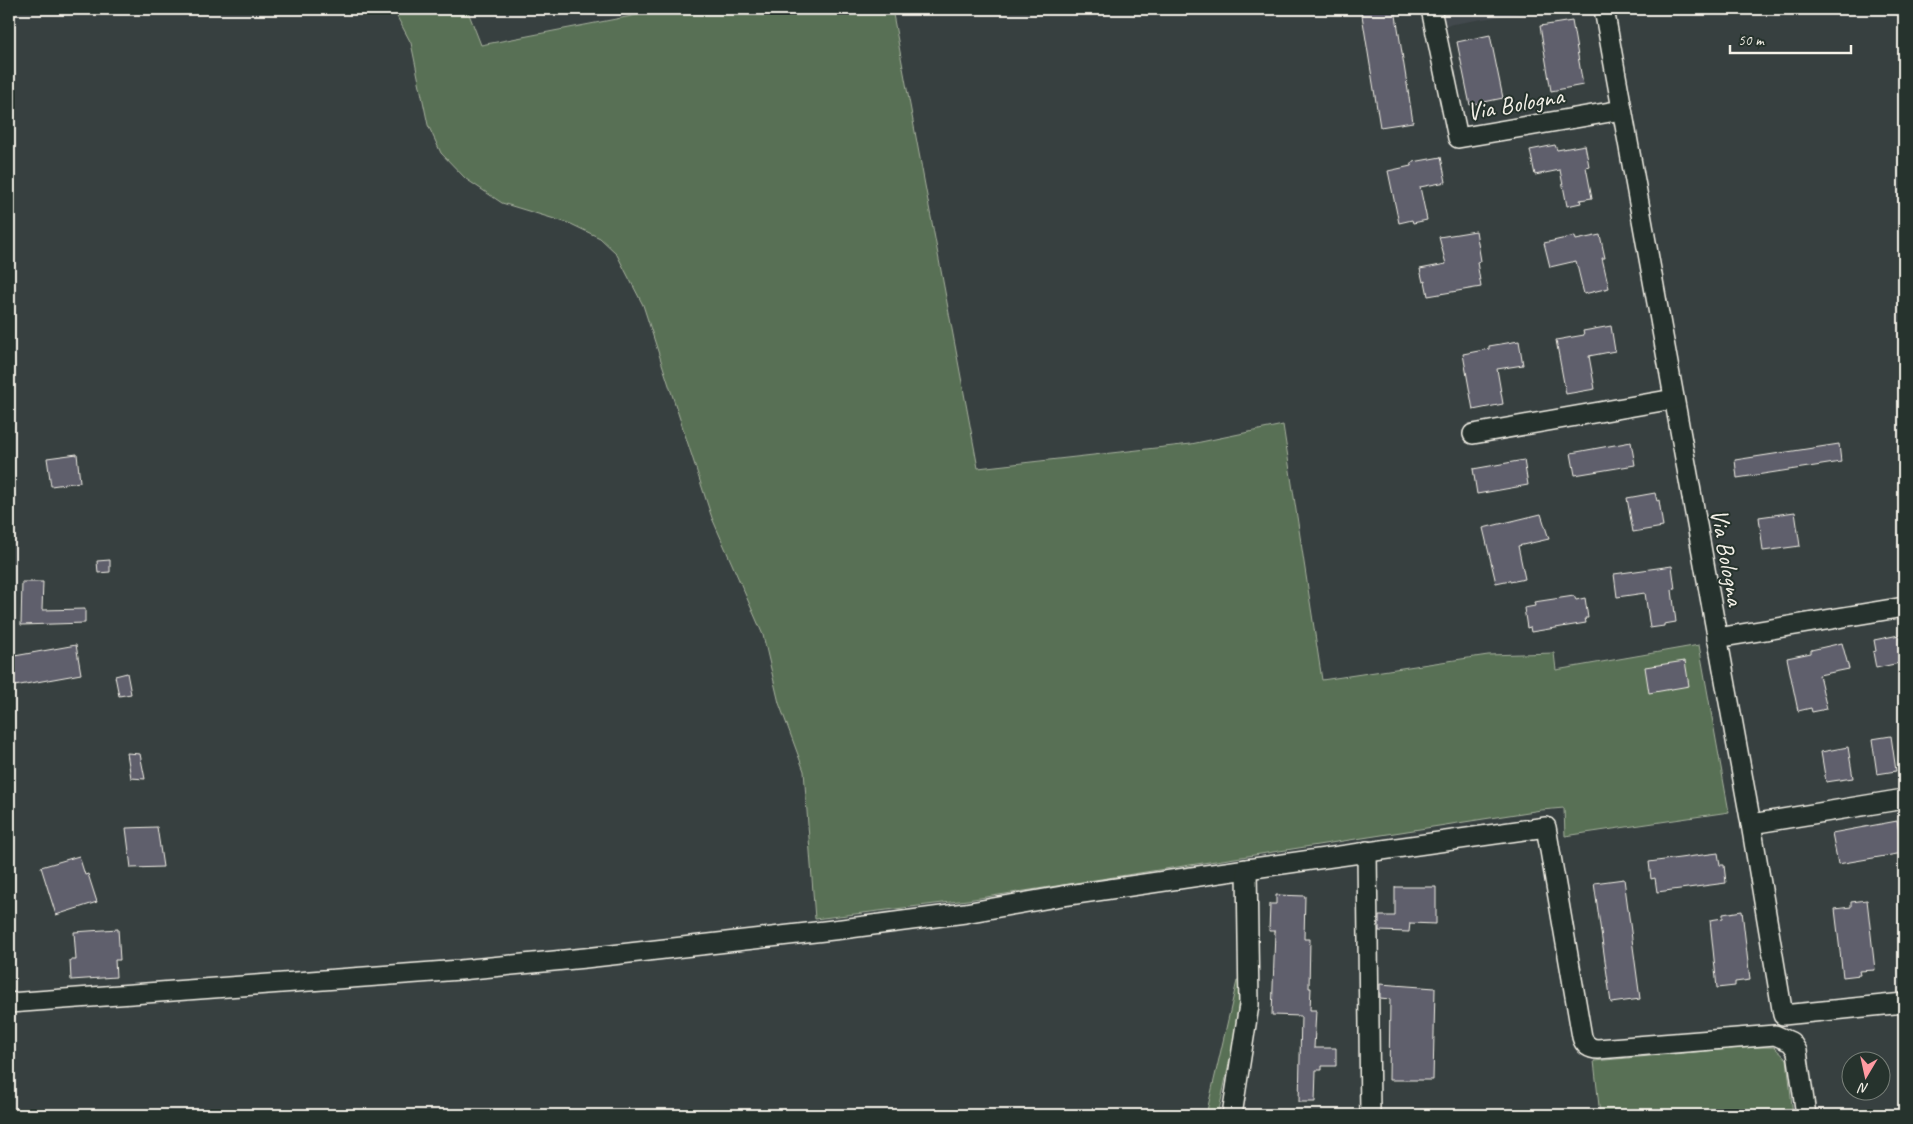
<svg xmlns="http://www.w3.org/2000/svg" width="1913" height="1124" font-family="Caveat,sans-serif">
<rect width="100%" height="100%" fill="#374040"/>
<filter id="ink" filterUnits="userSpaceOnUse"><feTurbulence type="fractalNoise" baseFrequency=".02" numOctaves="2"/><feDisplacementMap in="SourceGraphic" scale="10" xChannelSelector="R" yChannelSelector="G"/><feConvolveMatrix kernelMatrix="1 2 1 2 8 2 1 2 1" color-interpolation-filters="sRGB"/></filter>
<g filter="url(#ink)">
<polygon fill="#43494d" points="1439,9 1543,9 1441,26"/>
<g fill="#587054" stroke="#a6b09e">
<polygon points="393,9 467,9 481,45 668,9 892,9 978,468 1191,444 1283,425 1322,680 1488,655 1554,653 1556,670 1699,645 1729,812 1565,836 1564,808 1541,810 967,900 815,919 804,771 779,703 763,635 712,518 643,305 616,253 600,238 571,224 502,203 466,179 441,153 428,125 411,43"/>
<polygon points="1237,981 1241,982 1242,1003 1218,1115 1206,1115"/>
<polygon points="1751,1047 1774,1047 1787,1059 1793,1115 1600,1115 1594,1061"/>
</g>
<g fill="#5f5f6c" stroke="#f4f1e8">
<polygon points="1361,9 1395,9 1413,122 1380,127"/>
<polygon points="1572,21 1583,85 1551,91 1540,26"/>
<polygon points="1490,35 1503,98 1470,105 1457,42"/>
<polygon points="1555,145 1557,150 1585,145 1589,166 1586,167 1592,198 1580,200 1581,203 1567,206 1560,170 1535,175 1530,150"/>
<polygon points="1441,157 1446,182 1420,187 1427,220 1413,223 1412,220 1399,223 1388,171 1411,166 1413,162"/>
<polygon points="1476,231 1481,261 1477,262 1481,287 1428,296 1425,281 1423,282 1420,269 1446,264 1439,237"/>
<polygon points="1600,235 1605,258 1602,258 1609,288 1584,294 1576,261 1550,267 1544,243 1575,236 1576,240"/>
<polygon points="1611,326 1615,351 1589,356 1595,389 1566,394 1556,340 1584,335 1583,331"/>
<polygon points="1519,341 1523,365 1497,369 1503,404 1473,410 1463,354 1489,349 1489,346"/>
<polygon points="1631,442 1635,465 1575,475 1571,453"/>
<polygon points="1839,444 1841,462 1737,478 1735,460"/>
<polygon points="77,454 80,482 51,486 47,458"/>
<polygon points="1524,460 1528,485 1477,494 1473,469"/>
<polygon points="1655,493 1657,501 1659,500 1663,527 1633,532 1627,498"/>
<polygon points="1795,512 1800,546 1763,551 1759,517"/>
<polygon points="1541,514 1549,539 1518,546 1525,579 1510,582 1510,580 1496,583 1483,528"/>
<polygon points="110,560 110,572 98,573 97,561"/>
<polygon points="1672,566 1675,589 1672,590 1676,622 1664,624 1664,626 1650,628 1645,593 1617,597 1614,574"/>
<polygon points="22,582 43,582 42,610 85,609 85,623 21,625"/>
<polygon points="1574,596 1576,600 1585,598 1588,618 1585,618 1586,623 1531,632 1530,627 1527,628 1524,608 1535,606 1534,602"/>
<polygon points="1904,634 1904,662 1876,668 1873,652 1876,651 1874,640"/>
<polygon points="1842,643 1849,669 1819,675 1827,709 1812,712 1811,708 1798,711 1787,658 1811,653 1811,650"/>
<polygon points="76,645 81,674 9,687 9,657"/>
<polygon points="1685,661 1689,686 1649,693 1645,667"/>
<polygon points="127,673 131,694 119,696 115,676"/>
<polygon points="1891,736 1896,771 1877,774 1872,739"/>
<polygon points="1848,747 1853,778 1826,782 1821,752"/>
<polygon points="127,753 140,754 145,779 131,778"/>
<polygon points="1897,821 1903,853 1838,864 1832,833"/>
<polygon points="157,827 163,867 131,868 126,828"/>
<polygon points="1718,853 1720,865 1724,865 1726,883 1657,892 1655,878 1651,879 1649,862"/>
<polygon points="79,856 85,875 88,874 97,902 56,915 41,867"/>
<polygon points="1624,879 1640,999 1611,1003 1594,883"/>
<polygon points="1395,887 1436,887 1436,924 1410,923 1409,932 1379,931 1379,916 1395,916"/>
<polygon points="1276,895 1305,896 1304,939 1310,939 1309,988 1311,988 1310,1010 1316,1010 1314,1048 1336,1048 1336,1066 1322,1066 1322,1070 1316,1070 1315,1102 1299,1102 1301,1016 1272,1015 1275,931 1269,931 1270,904 1276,904"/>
<polygon points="1867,900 1875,970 1859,971 1860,975 1843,977 1835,909 1851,907 1851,902"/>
<polygon points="1742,911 1750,980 1735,982 1735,986 1717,988 1710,920 1723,918 1723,914"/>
<polygon points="118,929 120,960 115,960 116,977 71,980 70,960 76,960 74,932"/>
<polygon points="1380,984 1435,988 1433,1080 1389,1080 1390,999 1380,998"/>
</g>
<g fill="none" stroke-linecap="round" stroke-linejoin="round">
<defs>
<g id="street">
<polyline points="1431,9 1458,138 1622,110"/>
<polyline points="1604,9 1751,824 1783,1015 1904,1003"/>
<polyline points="1473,434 1674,399"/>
<polyline points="1717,638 1904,607"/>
<polyline points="1751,824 1904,799"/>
<polyline points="1367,851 1370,1115"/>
<path d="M9 1003 460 970 585 958 842 929 965 913 1062 896 1247 869 1546 827 1582 1037C1584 1045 1590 1049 1598 1049L1775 1035 1791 1042 1797 1051 1806 1115"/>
<polyline points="1232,1115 1249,1005 1247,869"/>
</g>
</defs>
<use href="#street" stroke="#f4f1e8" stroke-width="22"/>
<use href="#street" stroke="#26332d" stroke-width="19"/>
</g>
</g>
<g text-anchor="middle" stroke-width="4" stroke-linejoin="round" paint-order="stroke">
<g font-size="25" fill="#f4f1e8" stroke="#26332d">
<text transform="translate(1515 103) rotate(-10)" y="9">Via Bologna</text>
<text transform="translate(1728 557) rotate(80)" y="9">Via Bologna</text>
</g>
</g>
<rect width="1913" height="1124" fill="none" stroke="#26332d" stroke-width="30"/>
<rect x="15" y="15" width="1883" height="1094" fill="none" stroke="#f4f1e8" stroke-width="2" filter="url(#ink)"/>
<g transform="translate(1866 1076) rotate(189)"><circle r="24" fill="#26332d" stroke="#787f78"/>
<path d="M0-4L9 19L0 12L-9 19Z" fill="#ff9aa2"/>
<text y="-8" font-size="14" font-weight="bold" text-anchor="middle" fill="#f4f1e8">N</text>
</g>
<path d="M1730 45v8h121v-8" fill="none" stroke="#f4f1e8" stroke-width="2.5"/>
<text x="1738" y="45" font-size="15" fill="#f4f1e8" stroke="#26332d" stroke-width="4" paint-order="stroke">50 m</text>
</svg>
